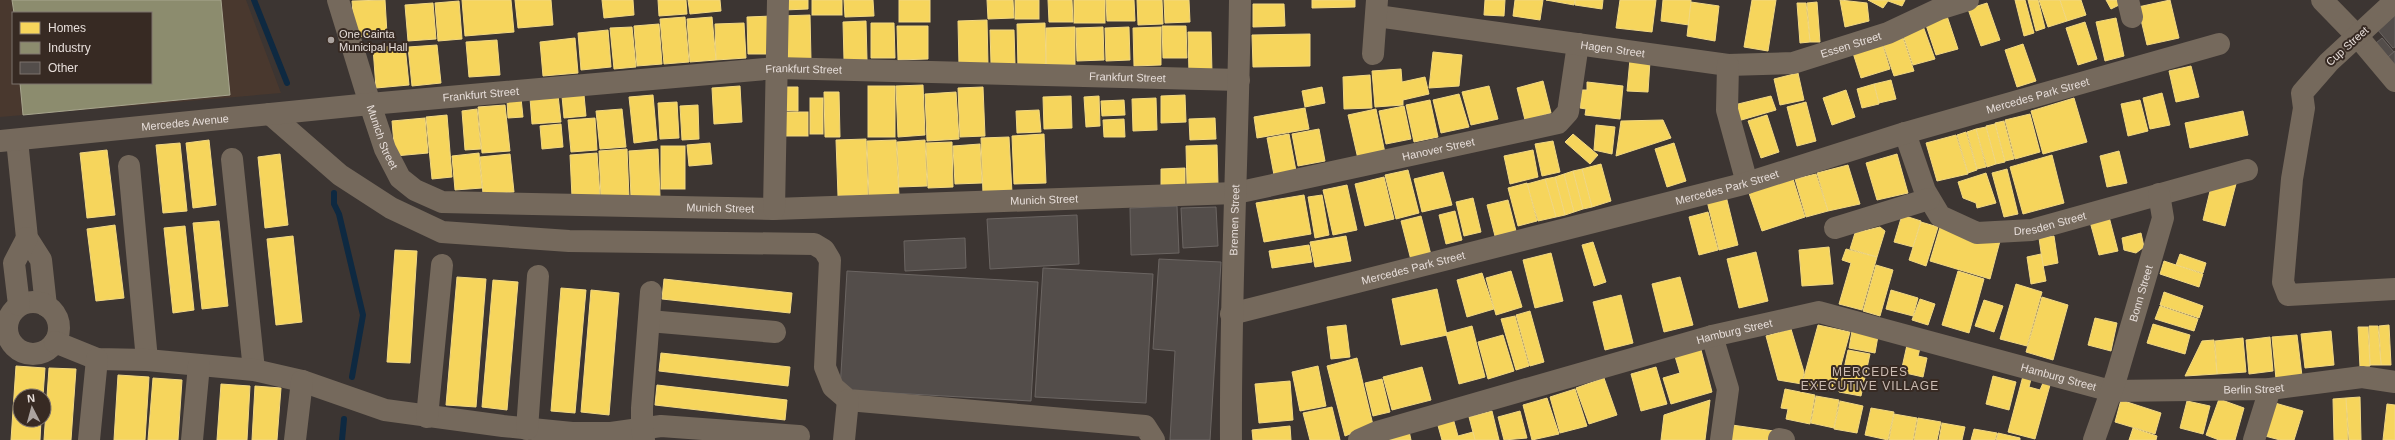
<svg xmlns="http://www.w3.org/2000/svg" width="2395" height="440" font-family="Arial,sans-serif">
<rect width="100%" height="100%" fill="#3c3532"/>
<path fill="#49382e" fill-rule="evenodd" d="M0 0H246L281 93 0 117ZM13 13H151V83H13Z"/>
<g fill="#f6d55c" stroke="#f2d882">
<polygon points="385,0 387,34 355,37 352,1"/>
<polygon points="462,0 511,0 514,32 465,36"/>
<polygon points="515,0 551,0 553,25 518,28"/>
<polygon points="602,0 633,0 634,15 604,18"/>
<polygon points="658,0 686,0 687,14 659,16"/>
<polygon points="688,0 720,0 721,11 690,14"/>
<polygon points="784,0 808,0 808,9 784,10"/>
<rect x="812" y="0" width="30" height="15"/>
<polygon points="844,0 873,0 874,16 845,17"/>
<rect x="899" y="0" width="31" height="22"/>
<polygon points="987,0 1013,0 1014,18 988,19"/>
<rect x="1015" y="0" width="24" height="19"/>
<polygon points="1048,0 1072,0 1073,22 1049,22"/>
<rect x="1074" y="0" width="31" height="23"/>
<polygon points="1106,0 1134,0 1135,21 1107,21"/>
<polygon points="1137,0 1162,0 1163,24 1138,25"/>
<polygon points="1164,0 1189,0 1190,22 1165,23"/>
<polygon points="1312,0 1355,0 1355,7 1312,8"/>
<polygon points="1485,0 1505,0 1504,16 1484,15"/>
<polygon points="1515,0 1543,0 1540,20 1513,16"/>
<polygon points="1546,0 1575,0 1574,5"/>
<polygon points="1575,0 1603,0 1602,9 1575,5"/>
<polygon points="1620,0 1656,0 1652,32 1616,28"/>
<polygon points="1663,0 1691,0 1689,25 1661,21"/>
<polygon points="1752,0 1776,0 1768,51 1744,47"/>
<polygon points="1840,0 1867,3 1869,21 1845,27"/>
<polygon points="1868,0 1905,0 1902,6 1888,1 1883,8"/>
<polygon points="2015,0 2025,0 2034,33 2024,36"/>
<polygon points="2028,0 2038,0 2045,28 2036,31"/>
<polygon points="2039,0 2060,0 2067,21 2048,27"/>
<polygon points="2060,0 2081,0 2086,15 2067,21"/>
<polygon points="2106,0 2117,0 2119,5 2111,9"/>
<polygon points="2170,0 2179,38 2147,45 2138,7"/>
<polygon points="459,1 462,39 438,41 435,3"/>
<polygon points="1691,2 1719,6 1715,41 1687,36"/>
<polygon points="1817,2 1820,42 1810,42 1807,3"/>
<polygon points="433,3 436,39 408,41 405,5"/>
<polygon points="1797,3 1806,3 1810,42 1800,43"/>
<polygon points="1987,3 2000,40 1981,46 1968,9"/>
<polygon points="1253,4 1284,4 1285,26 1253,27"/>
<polygon points="810,15 811,60 782,61 780,16"/>
<polygon points="773,16 774,54 748,54 747,17"/>
<polygon points="1947,16 1958,49 1936,55 1925,22"/>
<polygon points="685,17 689,62 664,64 660,19"/>
<polygon points="712,17 716,60 690,62 687,19"/>
<polygon points="2116,18 2124,56 2105,61 2096,22"/>
<polygon points="987,20 988,65 959,66 958,21"/>
<polygon points="866,21 867,60 844,60 843,22"/>
<polygon points="2085,22 2097,59 2078,65 2066,28"/>
<polygon points="744,23 746,58 716,60 715,24"/>
<polygon points="871,23 894,23 895,58 871,58"/>
<polygon points="1045,23 1046,68 1018,69 1017,24"/>
<polygon points="659,24 662,64 637,66 634,26"/>
<polygon points="897,26 928,26 928,59 898,60"/>
<polygon points="1162,26 1186,26 1187,58 1163,58"/>
<polygon points="1923,26 1935,59 1913,65 1902,32"/>
<polygon points="632,27 636,67 614,69 610,28"/>
<polygon points="1075,27 1075,65 1046,65 1046,28"/>
<polygon points="1103,27 1104,60 1077,61 1076,28"/>
<polygon points="1129,27 1130,60 1106,61 1105,28"/>
<polygon points="1161,27 1161,65 1134,66 1133,28"/>
<polygon points="608,30 611,67 581,70 578,33"/>
<polygon points="990,30 1014,30 1015,64 991,64"/>
<polygon points="1188,32 1211,32 1212,73 1189,74"/>
<polygon points="1310,34 1310,66 1253,67 1252,35"/>
<polygon points="575,38 578,73 543,76 540,42"/>
<polygon points="1903,38 1914,71 1894,76 1883,44"/>
<polygon points="497,40 500,75 469,77 466,42"/>
<polygon points="1882,43 1890,69 1861,78 1853,53"/>
<polygon points="2023,44 2036,81 2017,87 2005,50"/>
<polygon points="405,45 409,85 376,88 373,48"/>
<polygon points="437,45 441,83 412,86 408,47"/>
<polygon points="1433,52 1462,55 1459,86 1429,88"/>
<polygon points="1630,59 1650,61 1648,92 1627,91"/>
<polygon points="2191,66 2199,97 2176,102 2169,71"/>
<polygon points="1401,69 1402,82 1425,77 1429,94 1403,100 1403,105 1375,107 1372,71"/>
<polygon points="1798,73 1804,100 1780,105 1774,79"/>
<polygon points="1370,75 1372,108 1344,109 1343,77"/>
<polygon points="1891,80 1896,99 1879,103 1874,84"/>
<polygon points="1543,81 1551,113 1525,120 1517,88"/>
<polygon points="1587,82 1623,86 1620,119 1585,115 1586,109 1580,108 1582,90 1587,90"/>
<polygon points="1874,84 1879,104 1862,108 1857,89"/>
<polygon points="923,85 925,135 898,137 896,86"/>
<polygon points="740,86 742,122 714,124 712,88"/>
<rect x="868" y="86" width="27" height="51"/>
<polygon points="1489,86 1498,119 1471,125 1462,92"/>
<polygon points="780,87 798,87 798,111 779,110"/>
<polygon points="983,87 985,136 960,137 958,88"/>
<polygon points="1322,87 1325,103 1305,107 1302,91"/>
<polygon points="1846,90 1855,117 1832,125 1823,98"/>
<polygon points="824,92 839,92 840,137 825,137"/>
<polygon points="956,92 959,139 927,141 925,94"/>
<polygon points="2162,93 2170,125 2150,129 2143,98"/>
<polygon points="1459,94 1469,127 1441,133 1433,100"/>
<polygon points="558,95 561,122 532,124 530,98"/>
<polygon points="584,95 586,116 564,118 562,96"/>
<polygon points="653,95 657,140 634,143 629,97"/>
<polygon points="1185,95 1186,122 1161,123 1161,96"/>
<polygon points="1071,96 1072,128 1044,129 1043,97"/>
<polygon points="1099,96 1100,126 1086,127 1084,97"/>
<polygon points="1771,96 1776,110 1738,121 1734,105"/>
<polygon points="521,98 523,117 508,118 507,100"/>
<rect x="810" y="98" width="13" height="36"/>
<polygon points="1156,98 1157,130 1133,131 1132,99"/>
<polygon points="2074,98 2087,142 2043,154 2031,111"/>
<polygon points="1124,100 1125,115 1102,116 1101,101"/>
<polygon points="1430,100 1438,137 1414,142 1406,105"/>
<polygon points="2140,100 2148,131 2128,136 2121,104"/>
<polygon points="677,102 679,138 660,139 658,103"/>
<polygon points="1806,102 1816,141 1797,146 1787,107"/>
<polygon points="505,105 510,151 482,153 478,107"/>
<polygon points="698,105 699,139 682,140 680,106"/>
<polygon points="1404,106 1411,139 1386,144 1379,111"/>
<polygon points="1305,108 1309,129 1257,138 1254,117"/>
<polygon points="477,109 481,149 465,150 462,111"/>
<polygon points="622,109 626,147 600,149 596,111"/>
<polygon points="1376,109 1385,153 1358,159 1348,115"/>
<polygon points="1039,110 1041,132 1017,133 1016,111"/>
<polygon points="2243,111 2248,135 2190,148 2185,123"/>
<rect x="780" y="112" width="28" height="24"/>
<polygon points="2030,114 2040,152 2015,159 2005,120"/>
<polygon points="447,115 452,177 432,179 426,117"/>
<polygon points="1767,115 1779,152 1761,158 1748,121"/>
<polygon points="425,118 428,153 395,156 392,121"/>
<polygon points="595,118 597,150 571,152 568,120"/>
<polygon points="1215,118 1216,139 1190,140 1189,119"/>
<polygon points="1124,119 1125,137 1104,137 1103,120"/>
<polygon points="1663,120 1671,138 1616,156 1621,121"/>
<polygon points="2004,121 2014,159 2005,161 1995,123"/>
<polygon points="561,124 563,147 542,149 540,126"/>
<polygon points="1995,124 2005,162 1996,164 1986,126"/>
<polygon points="1596,125 1615,127 1612,154 1594,150"/>
<polygon points="1986,127 1996,164 1987,167 1976,129"/>
<polygon points="1319,129 1325,161 1298,166 1292,134"/>
<polygon points="1976,129 1986,167 1977,169 1967,132"/>
<polygon points="1966,132 1977,170 1968,173 1957,135"/>
<polygon points="1044,134 1046,183 1014,184 1012,136"/>
<polygon points="1289,134 1296,171 1274,175 1267,138"/>
<polygon points="1573,134 1598,155 1590,164 1565,142"/>
<polygon points="1956,135 1968,174 1937,181 1926,143"/>
<polygon points="1009,137 1012,193 983,194 981,138"/>
<polygon points="866,139 868,195 838,196 836,140"/>
<polygon points="209,140 216,205 193,208 186,143"/>
<polygon points="896,140 899,196 869,197 867,141"/>
<polygon points="925,140 927,186 899,187 897,142"/>
<polygon points="1553,141 1560,172 1542,176 1535,144"/>
<polygon points="952,142 953,187 928,188 926,143"/>
<polygon points="180,143 187,211 163,213 156,145"/>
<polygon points="710,143 712,164 689,166 687,145"/>
<polygon points="1674,143 1686,181 1667,187 1655,149"/>
<polygon points="980,144 982,183 955,184 953,146"/>
<polygon points="1217,145 1218,185 1187,186 1186,146"/>
<rect x="661" y="146" width="24" height="43"/>
<polygon points="627,149 629,197 601,198 599,151"/>
<polygon points="658,149 660,196 631,197 629,151"/>
<polygon points="107,150 115,215 87,218 80,153"/>
<polygon points="1533,150 1538,177 1510,184 1504,156"/>
<polygon points="2119,151 2127,183 2107,187 2100,156"/>
<polygon points="479,153 482,188 455,190 452,156"/>
<polygon points="597,153 600,195 572,197 570,155"/>
<polygon points="280,154 288,225 265,228 258,157"/>
<polygon points="510,154 514,192 483,194 480,157"/>
<polygon points="1897,154 1908,193 1877,200 1866,163"/>
<polygon points="2052,155 2064,203 2023,214 2010,167"/>
<polygon points="1601,164 1611,201 1592,207 1582,169"/>
<polygon points="1848,165 1860,204 1828,211 1817,173"/>
<polygon points="1185,168 1185,186 1161,187 1161,169"/>
<polygon points="1582,169 1592,207 1583,209 1573,171"/>
<polygon points="2007,169 2018,214 2004,217 1992,173"/>
<polygon points="1408,170 1419,213 1396,219 1385,175"/>
<polygon points="1573,171 1583,209 1574,212 1564,174"/>
<polygon points="1443,172 1452,205 1422,212 1414,179"/>
<polygon points="1986,173 1996,203 1977,208 1976,203 1963,198 1958,182"/>
<polygon points="1564,174 1574,212 1565,215 1555,177"/>
<polygon points="1816,174 1828,211 1806,217 1795,179"/>
<polygon points="1384,177 1394,219 1365,226 1355,184"/>
<polygon points="1555,177 1565,215 1556,217 1545,179"/>
<polygon points="1545,179 1556,217 1538,221 1527,184"/>
<polygon points="1793,179 1805,217 1762,231 1749,193"/>
<polygon points="2237,180 2225,226 2203,220 2211,187"/>
<polygon points="1527,183 1537,221 1518,226 1508,188"/>
<polygon points="1347,185 1357,230 1333,235 1323,190"/>
<polygon points="1304,195 1311,234 1264,242 1256,203"/>
<polygon points="1322,195 1329,235 1315,238 1308,197"/>
<polygon points="1726,196 1738,245 1719,250 1707,201"/>
<polygon points="1473,198 1481,232 1464,236 1456,202"/>
<polygon points="1508,200 1516,231 1495,236 1487,205"/>
<polygon points="1455,211 1462,240 1446,244 1439,215"/>
<polygon points="1708,212 1718,250 1699,255 1689,217"/>
<polygon points="2108,213 2118,251 2099,255 2089,218"/>
<polygon points="1902,215 1921,221 1913,247 1894,242"/>
<polygon points="1421,216 1431,255 1411,260 1401,221"/>
<polygon points="219,221 228,306 202,309 193,223"/>
<polygon points="1921,222 1938,227 1926,266 1909,260"/>
<polygon points="1941,224 2000,241 1990,279 1930,261"/>
<polygon points="115,225 124,298 96,301 87,229"/>
<polygon points="185,226 194,310 173,313 164,228"/>
<polygon points="1880,227 1885,231 1877,257 1850,249 1855,233"/>
<polygon points="2141,233 2144,247 2136,253 2124,250 2122,238"/>
<polygon points="293,236 302,322 276,325 267,239"/>
<polygon points="1346,236 1351,261 1315,267 1310,242"/>
<polygon points="2054,236 2058,263 2043,266 2039,238"/>
<polygon points="1593,242 1606,282 1594,286 1582,245"/>
<polygon points="1309,245 1312,262 1272,268 1269,251"/>
<polygon points="1829,247 1833,284 1802,286 1799,250"/>
<polygon points="1846,249 1877,257 1862,310 1839,304 1851,263 1842,260"/>
<polygon points="395,250 417,251 410,363 387,362"/>
<polygon points="1756,252 1768,301 1739,308 1727,259"/>
<polygon points="1551,253 1563,301 1535,308 1523,260"/>
<polygon points="2041,254 2046,281 2031,284 2027,257"/>
<polygon points="2180,254 2206,263 2203,273 2176,265"/>
<polygon points="2164,261 2203,274 2199,287 2160,274"/>
<polygon points="1876,265 1893,270 1880,316 1863,311"/>
<polygon points="1511,271 1522,307 1496,315 1486,278"/>
<polygon points="1958,271 1984,279 1969,333 1942,325"/>
<polygon points="1482,273 1494,309 1467,317 1457,280"/>
<polygon points="457,277 486,279 476,407 446,405"/>
<polygon points="1680,277 1693,325 1664,332 1652,284"/>
<polygon points="664,279 792,293 790,313 662,299"/>
<polygon points="493,280 518,282 507,410 482,407"/>
<polygon points="2016,284 2042,292 2027,346 2000,339"/>
<polygon points="561,288 586,290 575,413 551,411"/>
<polygon points="1437,289 1447,335 1401,345 1392,299"/>
<polygon points="591,290 619,293 609,415 581,412"/>
<polygon points="1891,290 1918,298 1913,316 1886,309"/>
<polygon points="2164,292 2203,306 2199,318 2160,305"/>
<polygon points="1621,295 1633,343 1605,350 1593,302"/>
<polygon points="2042,297 2068,305 2053,360 2026,352"/>
<polygon points="1920,299 1935,304 1928,325 1912,320"/>
<polygon points="1984,300 2003,306 1994,332 1975,326"/>
<polygon points="2160,306 2198,319 2194,331 2155,319"/>
<polygon points="1530,311 1544,362 1530,366 1516,315"/>
<polygon points="1515,316 1529,366 1516,370 1501,319"/>
<polygon points="2095,318 2117,323 2111,351 2088,345"/>
<polygon points="2153,324 2190,335 2185,354 2147,343"/>
<polygon points="1346,325 1350,357 1331,359 1327,327"/>
<polygon points="1818,325 1850,332 1834,391 1802,384"/>
<polygon points="2389,325 2391,365 2381,365 2379,326"/>
<polygon points="1472,326 1485,377 1459,384 1446,333"/>
<polygon points="2369,326 2378,326 2381,365 2370,365"/>
<polygon points="2358,327 2368,327 2370,366 2360,367"/>
<polygon points="1791,329 1804,372 1802,384 1778,380 1766,336"/>
<polygon points="1852,331 1878,336 1875,353 1849,348"/>
<polygon points="2331,331 2334,365 2305,368 2301,334"/>
<polygon points="1503,335 1514,371 1488,379 1478,342"/>
<polygon points="2297,335 2302,376 2276,379 2272,337"/>
<polygon points="2270,337 2273,371 2249,374 2246,340"/>
<polygon points="2243,338 2246,372 2217,374 2215,341"/>
<polygon points="2214,340 2217,374 2185,376 2202,341"/>
<polygon points="1907,345 1920,348 1918,356 1927,358 1923,377 1901,372"/>
<polygon points="1700,346 1712,392 1671,404 1663,378 1680,373 1674,353"/>
<polygon points="1848,350 1870,354 1861,396 1839,392"/>
<polygon points="661,353 790,367 788,386 659,371"/>
<polygon points="1357,358 1373,425 1345,436 1327,366"/>
<polygon points="16,366 45,368 43,396 20,396 20,420 41,420 40,440 11,440"/>
<polygon points="1318,366 1326,406 1300,411 1292,372"/>
<polygon points="1422,367 1431,400 1392,410 1383,377"/>
<polygon points="1656,367 1667,404 1641,411 1631,374"/>
<polygon points="49,368 76,369 71,440 44,440"/>
<polygon points="118,375 149,377 145,440 114,440"/>
<polygon points="1993,376 2016,382 2009,410 1986,404"/>
<polygon points="2023,376 2031,379 2029,387 2040,390 2043,383 2050,385 2035,439 2008,432"/>
<polygon points="153,378 182,380 178,440 148,440"/>
<polygon points="1604,378 1617,415 1589,424 1576,388"/>
<polygon points="1382,379 1390,412 1373,416 1365,383"/>
<polygon points="1290,381 1293,420 1259,423 1255,384"/>
<polygon points="221,384 250,386 247,440 217,440"/>
<polygon points="657,385 787,400 785,420 655,405"/>
<polygon points="255,386 281,388 277,440 252,440"/>
<polygon points="1575,389 1587,426 1560,433 1550,397"/>
<polygon points="1785,389 1815,395 1810,424 1786,419 1788,409 1781,408"/>
<polygon points="1816,396 1839,400 1834,428 1811,423"/>
<polygon points="2360,397 2361,440 2349,440 2346,398"/>
<polygon points="1547,398 1559,434 1532,440 1523,405"/>
<polygon points="2346,398 2348,440 2334,440 2333,399"/>
<polygon points="2219,399 2244,408 2235,440 2219,440 2206,435"/>
<polygon points="1710,400 1705,440 1661,440 1664,415"/>
<polygon points="2121,400 2161,413 2155,434 2115,422"/>
<polygon points="1840,401 1863,406 1857,433 1834,429"/>
<polygon points="2187,401 2210,406 2203,434 2180,428"/>
<polygon points="2275,403 2303,411 2294,440 2280,440 2265,436"/>
<polygon points="2387,404 2395,405 2395,440 2383,440"/>
<polygon points="1332,407 1340,440 1310,440 1303,413"/>
<polygon points="1871,408 1894,412 1888,440 1865,435"/>
<polygon points="1492,411 1499,440 1475,440 1469,417"/>
<polygon points="1520,411 1527,438 1504,440 1498,417"/>
<polygon points="1894,414 1917,418 1913,440 1889,440"/>
<polygon points="1453,418 1458,436 1473,432 1475,440 1442,440 1437,422"/>
<polygon points="1918,418 1941,422 1937,440 1914,440"/>
<polygon points="1942,423 1965,427 1962,440 1939,440"/>
<polygon points="1732,425 1774,431 1773,440 1730,440"/>
<polygon points="1290,426 1291,440 1253,440 1252,430"/>
<polygon points="2133,428 2157,436 2156,440 2129,440"/>
<polygon points="1974,429 1997,433 1995,440 1971,440"/>
<polygon points="1409,431 1411,440 1386,440"/>
<polygon points="1998,433 2020,438 2020,440 1996,440"/>
</g>
<polygon fill="#8c8c6e" stroke="#a7a58e" points="12,0 221,0 230,95 23,115 20,83 151,83 151,13 14,13"/>
<g fill="none" stroke-linecap="round" stroke-linejoin="round">
<g stroke="#0e2941" stroke-width="6">
<polyline points="254,0 287,83"/>
<polyline points="334,193 334,204 339,214 363,315 352,377"/>
<polyline points="342,440 344,419"/>
</g>
</g>
<g fill="#534d4a" stroke="#6b6562">
<polygon points="2395,14 2395,47 2393,48 2377,29"/>
<polygon points="2382,38 2394,52 2382,62 2370,48"/>
<polygon points="2395,51 2395,79 2381,63"/>
<polygon points="1177,206 1179,253 1131,255 1130,208"/>
<polygon points="1216,207 1218,246 1183,248 1181,208"/>
<polygon points="1077,215 1079,264 990,269 987,219"/>
<polygon points="965,238 966,268 905,271 904,241"/>
<polygon points="1159,259 1221,262 1210,440 1170,440 1175,351 1153,349"/>
<polygon points="1043,268 1153,274 1146,403 1035,397"/>
<polygon points="847,271 1038,282 1031,401 840,390"/>
</g>
<g fill="none" stroke-linecap="round" stroke-linejoin="round">
<g stroke="#75695c" stroke-width="22">
<path id="s1" d="M338 0 370 104 385 149 400 178 415 190 442 202 774 209 1236 193 1558 123 1568 112 1578 44"/>
<polyline points="2128,0 2132,17"/>
<polyline points="2322,0 2358,37 2395,81"/>
<polyline points="2395,1 2329,62 2302,93 2304,108 2292,179 2283,282 2288,295 2395,289"/>
<path id="s2" d="M1377 16 1728 65 1793 63 1888 33 1939 9 1968 0"/>
<polyline points="1373,54 1377,0"/>
<polyline points="1728,65 1727,110 1747,183"/>
<polyline points="270,114 340,175 391,208 442,232 569,241 814,244 824,250 830,260 825,367 833,387 848,400 1145,426 1154,440"/>
<path id="s3" d="M1905 133 1925 191 1940 216 1977 233 2032 230 2247 170"/>
<polyline points="17,140 27,238 41,260 46,306"/>
<path id="s4" d="M0 141 370 104 777 68 1239 80"/>
<polyline points="232,159 254,370"/>
<polyline points="129,166 147,360"/>
<polyline points="774,209 778,0"/>
<polyline points="1835,228 1929,199"/>
<circle cx="33" cy="328" r="26"/>
<polyline points="19,305 14,263 27,238"/>
<path id="s5" d="M1231 314 1747 183 1905 133 2219 44"/>
<polyline points="649,321 775,332"/>
<polyline points="1712,336 1728,389 1721,440"/>
<polyline points="55,342 97,359 147,360 254,370 302,381 385,410 503,426 572,433 611,433 661,426 799,436"/>
<polyline points="427,417 442,265"/>
<polyline points="527,429 538,276"/>
<polyline points="1779,439 1784,440"/>
<polyline points="89,440 97,359"/>
<polyline points="192,440 199,365"/>
<polyline points="295,440 302,381"/>
<polyline points="644,440 642,429 642,408 651,292"/>
<polyline points="844,440 848,400"/>
<path id="s6" d="M1231 440C1230 293 1238 147 1240 0"/>
<path id="s7" d="M1359 440 1377 432 1712 336 1819 312 2111 391 2270 389 2362 377 2395 382"/>
<path id="s8" d="M2094 440 2116 378 2163 218 2159 194"/>
<polyline points="2254,440 2270,389"/>
</g>
</g>
<circle fill="#aba39f" stroke="#372a23" stroke-width="1.5" cx="331" cy="40" r="4"/>
<g text-anchor="middle" stroke-width="4" stroke-linejoin="round" paint-order="stroke">
<g font-size="11" fill="#e7deda" stroke="#372a23" text-anchor="start">
<text x="339" y="38">One Cainta<tspan x="339" dy="13">Municipal Hall</tspan></text>
</g>
<g font-size="11" fill="#e7deda" stroke="#372a23">
<text dy="4" stroke="none"><textPath href="#s2" startOffset="480">Essen Street</textPath></text>
<text transform="translate(2347 46) rotate(-42)" y="4">Cup Street</text>
<text dy="4" stroke="none"><textPath href="#s2" startOffset="238">Hagen Street</textPath></text>
<text dy="4" stroke="none"><textPath href="#s4" startOffset="807">Frankfurt Street</textPath></text>
<text dy="4" stroke="none"><textPath href="#s4" startOffset="1131">Frankfurt Street</textPath></text>
<text dy="4" stroke="none"><textPath href="#s4" startOffset="483">Frankfurt Street</textPath></text>
<text dy="4" stroke="none"><textPath href="#s5" startOffset="836">Mercedes Park Street</textPath></text>
<text dy="4" stroke="none"><textPath href="#s4" startOffset="186">Mercedes Avenue</textPath></text>
<text dy="4" stroke="none"><textPath href="#s1" startOffset="144">Munich Street</textPath></text>
<text dy="4" stroke="none"><textPath href="#s1" startOffset="1239">Hanover Street</textPath></text>
<text dy="4" stroke="none"><textPath href="#s5" startOffset="512">Mercedes Park Street</textPath></text>
<text dy="4" stroke="none"><textPath href="#s1" startOffset="840">Munich Street</textPath></text>
<text dy="4" stroke="none"><textPath href="#s1" startOffset="516">Munich Street</textPath></text>
<text dy="4" stroke="none"><textPath href="#s6" startOffset="220">Bremen Street</textPath></text>
<text dy="4" stroke="none"><textPath href="#s3" startOffset="205">Dresden Street</textPath></text>
<text dy="4" stroke="none"><textPath href="#s5" startOffset="188">Mercedes Park Street</textPath></text>
<text dy="4" stroke="none"><textPath href="#s8" startOffset="154">Bonn Street</textPath></text>
<text dy="4" stroke="none"><textPath href="#s7" startOffset="391">Hamburg Street</textPath></text>
<text dy="4" stroke="none"><textPath href="#s7" startOffset="726">Hamburg Street</textPath></text>
<text dy="4" stroke="none"><textPath href="#s7" startOffset="923">Berlin Street</textPath></text>
</g>
<g font-size="12" letter-spacing="1" fill="#cbbbb2" stroke="#372a23">
<text x="1870" y="376">MERCEDES<tspan x="1870" dy="14">EXECUTIVE VILLAGE</tspan></text>
</g>
</g>
<rect x="12" y="12" width="140" height="72" fill="#372a23" stroke="#7d726c"/>
<rect x="20" y="22" width="20" height="12" fill="#f6d55c" stroke="#7d726c"/>
<text x="48" y="32" font-size="12" fill="#e7deda">Homes</text>
<rect x="20" y="42" width="20" height="12" fill="#8c8c6e" stroke="#7d726c"/>
<text x="48" y="52" font-size="12" fill="#e7deda">Industry</text>
<rect x="20" y="62" width="20" height="12" fill="#534d4a" stroke="#7d726c"/>
<text x="48" y="72" font-size="12" fill="#e7deda">Other</text>
<g transform="translate(32 408) rotate(354)"><circle r="19" fill="#372a23" stroke="#7d726c"/>
<path d="M0-3L7 15L0 10L-7 15Z" fill="#aba39f"/>
<text y="-6" font-size="11" font-weight="bold" text-anchor="middle" fill="#e7deda">N</text>
</g>
</svg>
